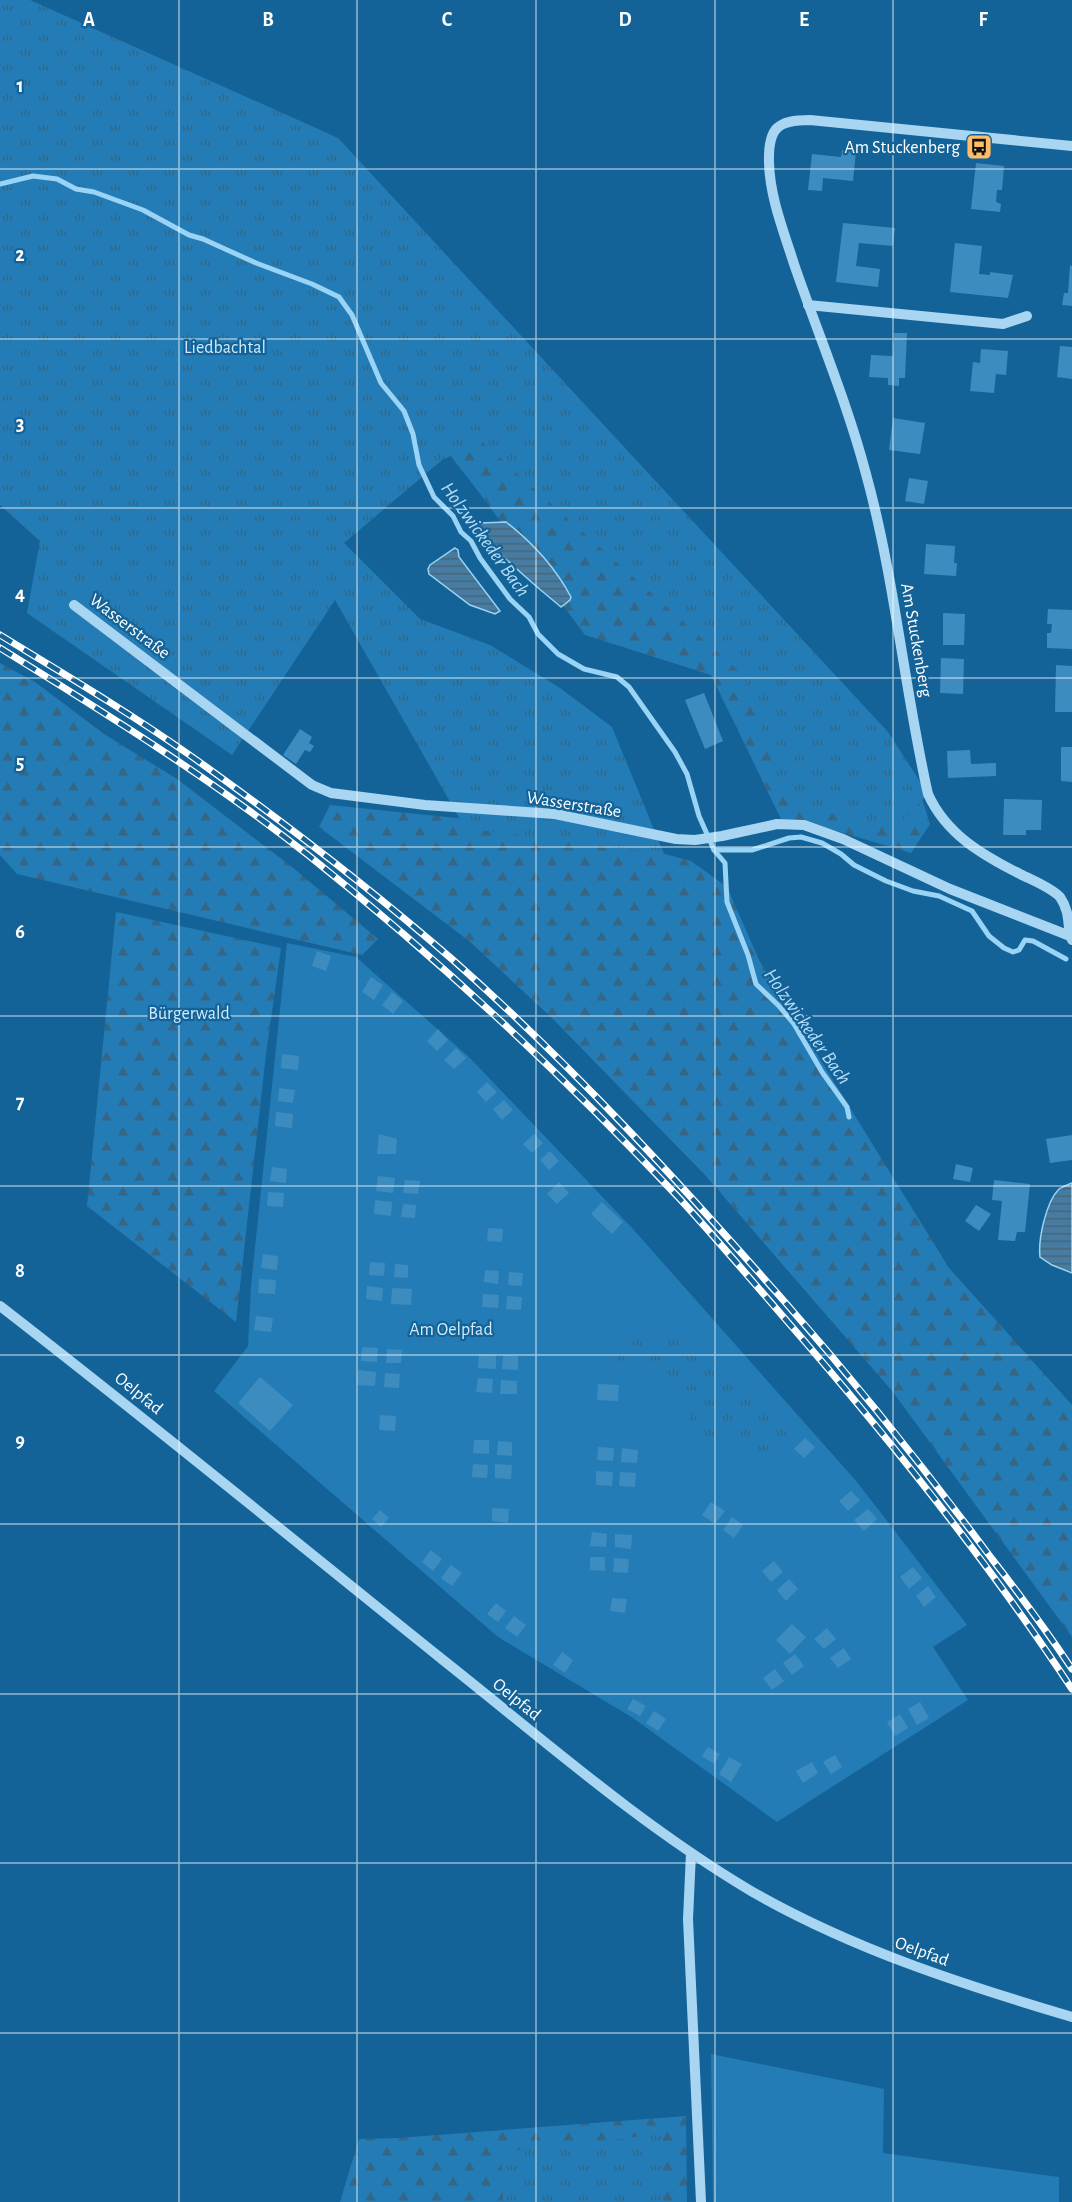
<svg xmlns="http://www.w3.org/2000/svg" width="1072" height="2202" font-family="'Alegreya Sans',sans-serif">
<defs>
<pattern id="forest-firs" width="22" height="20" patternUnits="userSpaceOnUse" patternTransform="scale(1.5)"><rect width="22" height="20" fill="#237cb5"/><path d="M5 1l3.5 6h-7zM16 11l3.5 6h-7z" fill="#356686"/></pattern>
<pattern id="park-tufts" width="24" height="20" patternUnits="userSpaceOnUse" patternTransform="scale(1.5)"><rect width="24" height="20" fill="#237cb5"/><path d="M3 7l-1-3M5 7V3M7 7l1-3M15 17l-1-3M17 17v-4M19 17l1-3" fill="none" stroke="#356686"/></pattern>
<pattern id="water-rules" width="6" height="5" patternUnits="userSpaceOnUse" patternTransform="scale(1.5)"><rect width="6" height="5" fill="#467ca2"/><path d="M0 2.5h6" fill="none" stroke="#496477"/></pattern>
</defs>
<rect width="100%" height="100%" fill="#146398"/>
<g fill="#237cb5">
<polygon points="287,943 356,957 470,1058 633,1229 857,1482 967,1625 933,1647 968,1700 777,1822 633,1718 498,1637 214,1391 248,1346 251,1286"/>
<polygon points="711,2054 884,2089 883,2153 1059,2177 1059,2202 713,2202"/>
</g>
<g fill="url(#forest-firs)">
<polygon points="0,0 914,774 930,824 911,853 830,829 781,819 711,675 585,635 478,491 353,331"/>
<polygon points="0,663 35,682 104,734 177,779 292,867 378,939 362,955 17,874 0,855"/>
<polygon points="330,805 574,830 691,861 727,887 760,962 949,1268 1072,1405 1072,1637 893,1392 705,1175 551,1017 469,941 319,827"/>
<polygon points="116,912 281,948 266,1054 236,1322 87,1206"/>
<polygon points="686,2116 687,2202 340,2202 359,2139 398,2138"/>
</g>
<g fill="url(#park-tufts)">
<polygon points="0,0 30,0 338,138 888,732 928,794 896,828 792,805 782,790 743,675 481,441 442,460 344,543 420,619 490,645 560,688 612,727 664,854 465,828 335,600 232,755 27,613 40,541 0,505"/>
<path d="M667 1338H693L700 1341 730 1372 759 1395 793 1431 763 1462 738 1447 700 1434 695 1429 678 1395 668 1384 641 1369 618 1361C624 1331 642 1340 667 1338Z"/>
<polygon points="661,2134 663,2202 503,2202 501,2152"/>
</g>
<g fill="url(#water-rules)" stroke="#99d3f5" stroke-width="1.5">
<path d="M506 522C533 543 555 567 571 597L570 600 561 607C545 594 482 541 476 526L480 523Z"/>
<polygon points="455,548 458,550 459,557 500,611 495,614 470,605 429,574 428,569 430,565"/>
<path d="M1072 1183V1273L1052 1265 1040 1257C1038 1239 1046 1202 1059 1189 1063 1186 1068 1185 1072 1183Z"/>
</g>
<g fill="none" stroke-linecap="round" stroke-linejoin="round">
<g stroke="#99d3f5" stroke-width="5">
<polyline points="0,184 33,176 57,179 76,189 94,192 143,210 189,235 203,239 256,263 312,284 339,297 352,315 381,383 404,411 413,434 419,465 434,497 453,516 461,532 471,541 480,558 510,599 529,617 538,634 558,654 584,669 617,677 629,687 675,752 687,774 699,816 714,850 725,863 727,902 748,955 756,984 779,1006 794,1024 822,1072 847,1107 849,1117"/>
<polyline points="714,850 752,850 789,838 801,837 822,843 841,854 854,865 886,881 913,891 939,896 972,911 989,936 1004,948 1013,952 1019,950 1025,940 1033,941 1066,959"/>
</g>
</g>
<g fill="#3d8cc0">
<polygon points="842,150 856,151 853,181 823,178 822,191 808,190 812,154 841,157"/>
<polygon points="976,163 1004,166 1002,190 997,190 996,202 1001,204 1000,212 971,209"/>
<polygon points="843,223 895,228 893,246 859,243 856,266 880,269 878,287 836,282"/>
<polygon points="955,243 982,246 979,274 990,275 990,272 1013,275 1008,298 950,292"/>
<polygon points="1070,265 1072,266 1072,306 1062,305 1064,293 1068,293"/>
<polygon points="894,333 907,333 905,378 899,378 899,386 888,385 888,378 869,377 871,355 893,356"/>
<polygon points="1060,346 1072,347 1072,379 1057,377"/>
<polygon points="981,349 1008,351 1006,375 996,374 994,393 970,391 973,362 980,363"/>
<polygon points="893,418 925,423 920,454 889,450"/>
<polygon points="909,478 928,481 924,504 905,501"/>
<polygon points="926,544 955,546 954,563 957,563 956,576 924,574"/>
<polygon points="1048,609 1072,610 1072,649 1047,648 1047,633 1051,633 1052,624 1047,624"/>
<polygon points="943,613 965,614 964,645 943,645"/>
<polygon points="941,658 964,659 963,694 940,693"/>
<polygon points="1056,665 1072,666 1072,712 1055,712"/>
<polygon points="704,693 723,741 705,749 685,700"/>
<polygon points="300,729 312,737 309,743 314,746 310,752 305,750 296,764 283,755"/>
<polygon points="1061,747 1072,747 1072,782 1061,781"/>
<polygon points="970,750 971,764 996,763 996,776 948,778 947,751"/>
<polygon points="1004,799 1042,800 1041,830 1026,830 1026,835 1003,835"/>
<polygon points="317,951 331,956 326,971 312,966"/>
<polygon points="371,977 383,985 374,1000 362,992"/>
<polygon points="392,992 403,1001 393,1014 382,1005"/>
<polygon points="438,1029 448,1040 437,1051 427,1041"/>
<polygon points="456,1048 466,1058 454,1069 444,1060"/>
<polygon points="282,1054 299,1056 298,1070 281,1068"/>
<polygon points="487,1082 497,1092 486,1102 477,1092"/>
<polygon points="279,1088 295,1090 293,1103 278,1101"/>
<polygon points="504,1100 513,1110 502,1120 493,1109"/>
<polygon points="276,1112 293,1114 292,1128 275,1126"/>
<polygon points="379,1134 397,1139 396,1154 377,1154"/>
<polygon points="534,1134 543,1143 532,1153 523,1144"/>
<polygon points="1072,1135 1072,1160 1050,1163 1046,1139"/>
<polygon points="550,1151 559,1161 549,1170 540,1160"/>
<polygon points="956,1164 973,1168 970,1182 953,1179"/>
<polygon points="272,1167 287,1169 286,1183 270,1181"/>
<polygon points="378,1176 395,1178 393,1193 376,1191"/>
<polygon points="405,1180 420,1181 418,1194 403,1193"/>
<polygon points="994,1180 1030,1184 1025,1232 1017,1232 1015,1241 998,1240 1002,1201 992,1200"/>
<polygon points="559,1182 569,1193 557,1204 547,1194"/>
<polygon points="268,1192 284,1193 283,1207 267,1206"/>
<polygon points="375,1200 392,1202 391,1216 374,1214"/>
<polygon points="602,1202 623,1222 612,1234 591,1214"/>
<polygon points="403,1204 416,1205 415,1218 401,1217"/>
<polygon points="976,1205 991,1214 979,1231 965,1221"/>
<polygon points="488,1228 503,1229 502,1242 487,1241"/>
<polygon points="263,1254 278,1256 277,1270 261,1268"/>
<polygon points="370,1262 385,1263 384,1276 369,1275"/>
<polygon points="395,1264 408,1265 408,1278 394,1277"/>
<polygon points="485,1270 499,1271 498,1284 484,1282"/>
<polygon points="509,1272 523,1273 522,1286 508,1285"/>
<polygon points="259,1279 276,1280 275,1294 258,1293"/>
<polygon points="367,1286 383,1288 382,1301 366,1299"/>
<polygon points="392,1288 412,1289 411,1305 391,1304"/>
<polygon points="483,1294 499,1295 498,1308 482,1307"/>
<polygon points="507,1296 522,1297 521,1310 506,1309"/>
<polygon points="256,1316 273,1318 271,1332 254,1330"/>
<polygon points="362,1347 378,1348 377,1362 361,1361"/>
<polygon points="387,1349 402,1350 401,1363 386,1363"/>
<polygon points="479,1354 496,1355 496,1369 478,1368"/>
<polygon points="503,1355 518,1356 518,1370 502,1369"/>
<polygon points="358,1370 376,1372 375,1386 357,1385"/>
<polygon points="385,1373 400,1374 399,1388 384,1387"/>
<polygon points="260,1377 293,1405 270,1431 238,1403"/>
<polygon points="478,1378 493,1379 492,1393 476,1392"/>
<polygon points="501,1380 517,1381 517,1394 500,1394"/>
<polygon points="598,1384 619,1385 618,1401 597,1400"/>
<polygon points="380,1415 396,1416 395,1431 379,1430"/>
<polygon points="805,1438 815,1447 804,1458 794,1449"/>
<polygon points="474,1440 489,1440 489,1454 473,1453"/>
<polygon points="498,1441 512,1442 512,1456 497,1455"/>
<polygon points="598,1447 614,1448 613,1461 597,1460"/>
<polygon points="622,1448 638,1450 637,1463 621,1462"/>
<polygon points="473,1464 488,1465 487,1478 472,1477"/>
<polygon points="495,1464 512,1465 511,1479 495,1478"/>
<polygon points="596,1471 613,1472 612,1486 596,1485"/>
<polygon points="620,1472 636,1473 635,1487 619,1486"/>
<polygon points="851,1491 860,1500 848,1511 839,1501"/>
<polygon points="711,1502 725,1511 715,1524 702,1515"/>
<polygon points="492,1508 509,1509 508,1523 492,1521"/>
<polygon points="868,1509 877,1519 864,1531 854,1520"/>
<polygon points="380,1510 389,1518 381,1527 372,1519"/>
<polygon points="732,1517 743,1525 734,1538 723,1530"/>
<polygon points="592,1532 607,1534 606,1547 590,1546"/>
<polygon points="615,1534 632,1535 631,1549 615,1547"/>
<polygon points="431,1550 442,1559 433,1571 422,1562"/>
<polygon points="590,1557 605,1557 605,1571 590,1570"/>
<polygon points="614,1558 629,1559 628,1573 613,1572"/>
<polygon points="774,1561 783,1572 771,1582 762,1571"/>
<polygon points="451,1565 462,1573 452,1586 441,1578"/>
<polygon points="913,1567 922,1578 909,1589 900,1577"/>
<polygon points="789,1579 798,1589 786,1601 777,1590"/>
<polygon points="928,1586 936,1597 924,1607 916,1596"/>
<polygon points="612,1598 627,1599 625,1613 610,1611"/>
<polygon points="496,1603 506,1611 498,1622 487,1614"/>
<polygon points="514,1616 526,1625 517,1637 505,1628"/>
<polygon points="792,1624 806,1637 790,1654 776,1640"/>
<polygon points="827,1628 836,1639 824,1649 814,1639"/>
<polygon points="844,1648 851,1659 838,1668 830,1658"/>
<polygon points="562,1652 573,1660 565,1673 553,1665"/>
<polygon points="795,1654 804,1666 792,1675 783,1663"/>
<polygon points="775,1669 784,1681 772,1690 763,1678"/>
<polygon points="633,1699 646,1706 640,1716 627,1709"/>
<polygon points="920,1702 929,1718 917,1725 908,1709"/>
<polygon points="654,1711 666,1719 658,1731 646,1723"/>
<polygon points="900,1714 908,1728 895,1736 887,1722"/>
<polygon points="708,1747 720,1754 714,1764 702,1756"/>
<polygon points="835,1755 842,1767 831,1774 823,1762"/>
<polygon points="729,1757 742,1764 731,1782 719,1774"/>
<polygon points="812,1762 818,1773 803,1783 796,1771"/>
</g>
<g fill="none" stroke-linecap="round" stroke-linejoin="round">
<g stroke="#a7d5f2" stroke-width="10">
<path d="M1072 146 810 120C777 120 768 128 769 163 770 198 784 232 794 264 818 334 847 402 866 474 895 579 904 688 928 794 946 834 982 855 1020 874 1034 881 1050 887 1060 897 1072 915 1066 927 1072 940"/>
<polyline points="808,305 1003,324 1027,316"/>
<polyline points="74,605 312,785 331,793 425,805 555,814 676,839 695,840 722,836 777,824 804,825 843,839 950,889 1070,936"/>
<path d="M0 1306C150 1422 296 1542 443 1660 544 1740 640 1825 751 1891 852 1949 961 1984 1072 2017"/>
<polyline points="691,1853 688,1919 701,2202"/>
</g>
<defs>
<g id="rail">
<path d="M0 635C64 674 130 713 191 756 281 820 370 888 453 960 572 1065 679 1182 784 1301 857 1384 926 1470 992 1559 1020 1595 1047 1631 1072 1669"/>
<path d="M0 648C105 713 210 778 308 855 440 960 564 1076 680 1199 714 1236 747 1275 780 1313 884 1432 985 1557 1072 1689"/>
</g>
</defs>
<use href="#rail" stroke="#fff" stroke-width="7"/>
<use href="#rail" stroke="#146398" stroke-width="4.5" stroke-dasharray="14" stroke-linecap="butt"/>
</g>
<path fill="none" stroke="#fff" stroke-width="1.5" stroke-opacity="0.55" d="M179 0V2202M357 0V2202M536 0V2202M715 0V2202M893 0V2202M0 169H1072M0 339H1072M0 508H1072M0 678H1072M0 847H1072M0 1016H1072M0 1186H1072M0 1355H1072M0 1524H1072M0 1694H1072M0 1863H1072M0 2033H1072"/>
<defs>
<symbol id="bus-square" viewBox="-11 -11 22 22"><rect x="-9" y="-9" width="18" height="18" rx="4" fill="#ffbc69" stroke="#146398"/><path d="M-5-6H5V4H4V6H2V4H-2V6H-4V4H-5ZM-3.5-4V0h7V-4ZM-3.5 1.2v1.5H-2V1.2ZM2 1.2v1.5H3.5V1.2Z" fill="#111"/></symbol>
</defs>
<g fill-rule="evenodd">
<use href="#bus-square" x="964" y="132" width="30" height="30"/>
</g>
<g text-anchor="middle" stroke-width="4.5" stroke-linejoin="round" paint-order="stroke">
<g font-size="18" fill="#fff" stroke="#146398" text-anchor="end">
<text x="960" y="153">Am Stuckenberg</text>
</g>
<g font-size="18" fill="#cfebfd" stroke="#146398">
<text x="225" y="353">Liedbachtal</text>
<text x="189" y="1019">Bürgerwald</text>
<text x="451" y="1335">Am Oelpfad</text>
</g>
<g font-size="18" fill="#fff" stroke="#146398">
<text transform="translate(130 626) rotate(37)" y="6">Wasserstraße</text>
<text transform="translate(917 640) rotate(80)" y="6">Am Stuckenberg</text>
<text transform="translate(574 804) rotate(9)" y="6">Wasserstraße</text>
<text transform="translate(139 1393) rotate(39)" y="6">Oelpfad</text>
<text transform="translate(517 1699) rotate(39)" y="6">Oelpfad</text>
<text transform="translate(922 1951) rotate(20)" y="6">Oelpfad</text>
</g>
<g font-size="20" font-style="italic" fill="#b4def9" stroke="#146398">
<text transform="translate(486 539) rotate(54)" y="7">Holzwickeder Bach</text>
<text transform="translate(808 1026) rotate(55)" y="7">Holzwickeder Bach</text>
</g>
</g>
<g font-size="20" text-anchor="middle" font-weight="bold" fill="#fff" stroke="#146398" stroke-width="4.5" stroke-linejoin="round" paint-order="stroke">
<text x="89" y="26">A</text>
<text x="268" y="26">B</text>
<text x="447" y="26">C</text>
<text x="625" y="26">D</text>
<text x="804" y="26">E</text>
<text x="983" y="26">F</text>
<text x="20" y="92">1</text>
<text x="20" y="261">2</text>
<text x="20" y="430">3</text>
<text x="20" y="600">4</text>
<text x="20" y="769">5</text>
<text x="20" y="938">6</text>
<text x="20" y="1108">7</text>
<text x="20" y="1277">8</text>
<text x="20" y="1447">9</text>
</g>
</svg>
